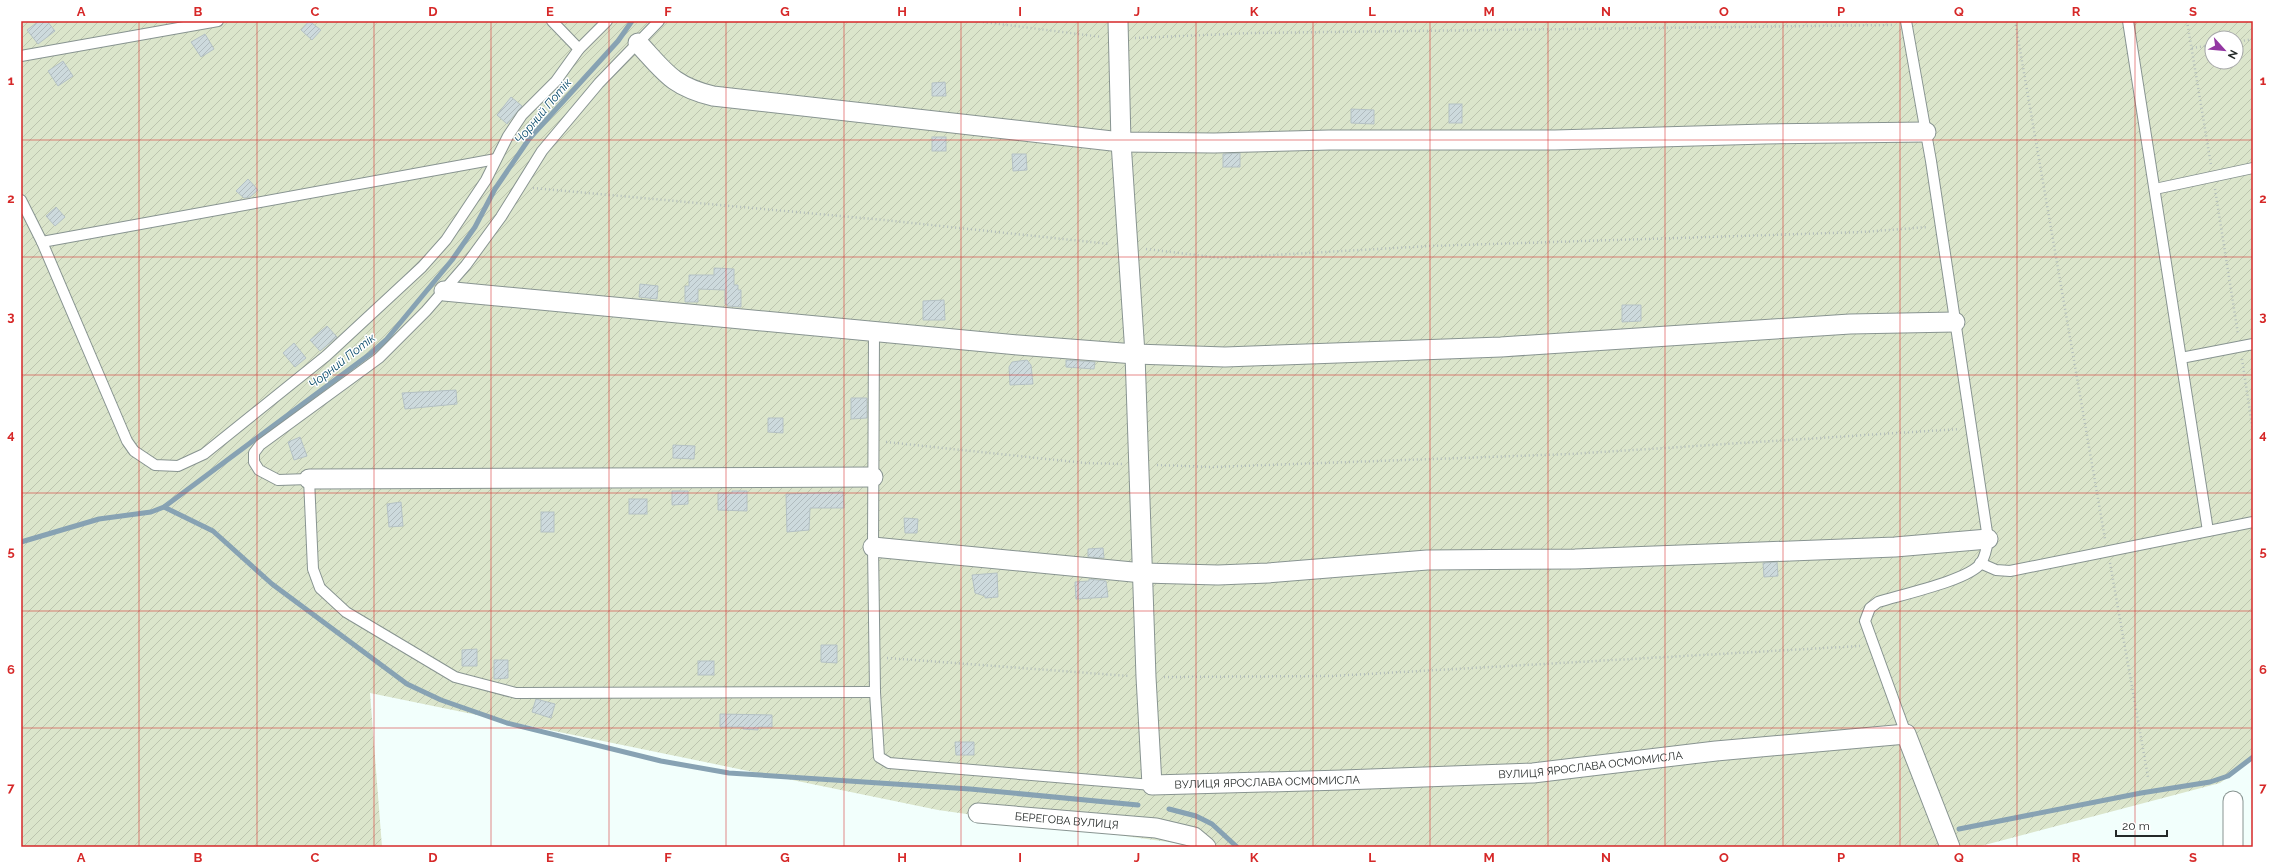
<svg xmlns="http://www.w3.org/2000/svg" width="2274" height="868" font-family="Raleway,sans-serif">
<defs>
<pattern id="garden-furrows" width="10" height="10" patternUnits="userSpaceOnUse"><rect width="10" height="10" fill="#dbe5cb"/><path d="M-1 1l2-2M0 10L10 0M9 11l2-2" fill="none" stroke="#bcc4ae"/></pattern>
<pattern id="building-hatch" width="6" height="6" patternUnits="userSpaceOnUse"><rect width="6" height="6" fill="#cddadd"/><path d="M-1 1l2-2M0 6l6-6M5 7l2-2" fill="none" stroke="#b0bbbe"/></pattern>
</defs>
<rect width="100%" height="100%" fill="#f2fffc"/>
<path fill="url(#garden-furrows)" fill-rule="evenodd" d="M21 21H2253V759L2220 783 1977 847H1204L938 810 370 693 382 847H21ZM2212 38H2236V62H2212Z"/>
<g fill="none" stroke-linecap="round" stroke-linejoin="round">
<g stroke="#87a2b3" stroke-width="5">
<polyline points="164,507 213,531 272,584 407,684 441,700 507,723 661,761 729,773 970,789 1138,805"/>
<polyline points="21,542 99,519 151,512 164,507 370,354 386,340 452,260 475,227 495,189 529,139 618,41 632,21"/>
<polyline points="1169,809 1196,816 1212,824 1237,847"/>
<polyline points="1959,829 2141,793 2210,782 2228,776 2253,757"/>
</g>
</g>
<g fill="url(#building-hatch)" stroke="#b4c1c4">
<polygon points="39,21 47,21 55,31 38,44 27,30"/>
<polygon points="309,21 321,30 312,40 301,30"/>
<polygon points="205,34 214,49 201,57 191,42"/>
<polygon points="63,61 73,76 58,86 48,71"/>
<polygon points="945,82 946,96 932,96 932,83"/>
<polygon points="511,97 522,106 507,124 497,115"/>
<rect x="1449" y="104" width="13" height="19"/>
<polygon points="1351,109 1374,110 1374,124 1351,123"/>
<rect x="932" y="137" width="14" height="14"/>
<polygon points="1240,153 1240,167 1223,167 1223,154"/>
<polygon points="1012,154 1026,154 1027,170 1013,171"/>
<polygon points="248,179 258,190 250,197 244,198 236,191"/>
<polygon points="56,207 65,217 55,226 46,216"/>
<polygon points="714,268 734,269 734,285 738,285 738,290 741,290 741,307 727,306 727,304 725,304 725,290 698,289 698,302 685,302 685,286 689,286 689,275 714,275"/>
<polygon points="640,284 658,286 657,299 639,297"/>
<polygon points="944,300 945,320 923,320 923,301"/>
<polygon points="1622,305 1641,305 1641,321 1622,322"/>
<polygon points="327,326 337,337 320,351 310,340"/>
<polygon points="294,343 306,358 295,367 283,353"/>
<polygon points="1027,360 1031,365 1033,384 1010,385 1009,367 1012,362"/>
<polygon points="1066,360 1095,362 1094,369 1066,367"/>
<polygon points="456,390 457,404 405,409 402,393"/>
<polygon points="851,398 867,398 867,418 851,419"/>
<polygon points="768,418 783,418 783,433 768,432"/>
<polygon points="300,437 307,456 294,460 288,442"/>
<polygon points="673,445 695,446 694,459 673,458"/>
<polygon points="672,491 688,491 688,504 672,505"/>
<polygon points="732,491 747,491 747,511 718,510 718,493 732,493"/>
<polygon points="843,492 844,508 810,508 809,530 787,532 786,494"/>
<rect x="629" y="499" width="18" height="15"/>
<polygon points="401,502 403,526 389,527 387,504"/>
<rect x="541" y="512" width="13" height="20"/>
<polygon points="904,518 918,519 917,533 905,533"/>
<polygon points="1103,548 1104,558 1088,557 1088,549"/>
<polygon points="1777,562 1778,576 1764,577 1763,563"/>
<polygon points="997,573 998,597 985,598 985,596 975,593 972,575"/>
<polygon points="1089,579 1106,581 1108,597 1076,599 1075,582 1089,581"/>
<polygon points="821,645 837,645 837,663 821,662"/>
<polygon points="477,649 477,666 462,666 462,650"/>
<polygon points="494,660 508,660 508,678 494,679"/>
<rect x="698" y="661" width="16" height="14"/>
<polygon points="536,699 555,704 551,718 532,712"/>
<polygon points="720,714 772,715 772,727 758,727 758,730 743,729 743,727 720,727"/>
<polygon points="955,742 974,742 974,755 956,755"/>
</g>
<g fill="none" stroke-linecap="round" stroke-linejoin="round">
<defs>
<g id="lane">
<polyline points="552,21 579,49"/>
<polyline points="659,21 599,83 542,151 501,217 466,265 426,311 379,358 260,445 254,453 254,462 259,470 278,480 309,479 313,569 320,588 346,612 455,677 516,693 875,692"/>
<path d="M1906 21 1931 161 1988 539C1987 547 1986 555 1981 563 1970 580 1900 595 1878 602L1870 608 1865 621 1906 734"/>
<polyline points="2128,21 2208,531"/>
<polyline points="21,56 218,21"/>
<polyline points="2155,189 2253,168"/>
<polyline points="21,200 42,242 127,441 134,451 155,465 178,466 204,454 326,356 422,267 446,240 486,180 508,136 522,115 556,81 579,49 607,21"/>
<polyline points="42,242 496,159"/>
<polyline points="874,332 873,547 875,692 879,757 889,763 1152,785"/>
<polyline points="2181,358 2253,344"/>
<polyline points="1980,563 1996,570 2010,571 2253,522"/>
</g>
<g id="street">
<path id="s1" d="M1118 21 1121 142 1135 354 1146 677 1152 785 1343 780 1533 773 1716 751 1906 734 1950 847"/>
<path d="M638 43C665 72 672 86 713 96L1121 142 1214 143 1329 140H1555L1765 134 1926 132"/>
<polyline points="444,291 1018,345 1135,354 1225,357 1501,347 1850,324 1955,322"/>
<polyline points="309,479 873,477"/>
<polyline points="873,547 1143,573 1218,575 1268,573 1427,560 1575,559 1895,547 1988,539"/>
<path id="s2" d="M978 813 1156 828 1194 837 1206 847"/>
<polyline points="2233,847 2233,801"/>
</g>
</defs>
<use href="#lane" stroke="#889491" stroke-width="12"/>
<use href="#street" stroke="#889491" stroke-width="21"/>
<g stroke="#b3bebb" stroke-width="2.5" stroke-dasharray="1 3" stroke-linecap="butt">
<polyline points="975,21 1102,37"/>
<polyline points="2015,21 2105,539"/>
<polyline points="2187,21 2211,165"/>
<polyline points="1135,38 1251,33 1894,25"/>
<polyline points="2236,42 2253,39"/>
<polyline points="2192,48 2212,45"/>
<polyline points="533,188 884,220 1110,244"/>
<polyline points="2215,189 2238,334"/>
<polyline points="1146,249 1221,258 1430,246 1863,232 1928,227"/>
<polyline points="2242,359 2253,432"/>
<polyline points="886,442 1085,463 1122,464"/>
<polyline points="1157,465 1212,467 1571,454 1959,429"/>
<polyline points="2110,563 2148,777"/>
<polyline points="887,658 1129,676"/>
<polyline points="1164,677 1332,676 1860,646"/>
</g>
<use href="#lane" stroke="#fff" stroke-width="10"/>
<use href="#street" stroke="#fff" stroke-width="19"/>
</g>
<path fill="none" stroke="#d62828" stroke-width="1" stroke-opacity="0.55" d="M139 21V847M257 21V847M374 21V847M491 21V847M609 21V847M726 21V847M844 21V847M961 21V847M1078 21V847M1196 21V847M1313 21V847M1430 21V847M1548 21V847M1665 21V847M1783 21V847M1900 21V847M2017 21V847M2135 21V847M21 140H2253M21 257H2253M21 375H2253M21 493H2253M21 611H2253M21 728H2253"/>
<g text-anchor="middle" stroke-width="3" stroke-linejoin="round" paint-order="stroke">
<g font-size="11" fill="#242928" stroke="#fff">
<text dy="4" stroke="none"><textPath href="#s1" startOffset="1204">ВУЛИЦЯ ЯРОСЛАВА ОСМОМИСЛА</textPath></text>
<text dy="4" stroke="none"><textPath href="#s1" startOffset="880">ВУЛИЦЯ ЯРОСЛАВА ОСМОМИСЛА</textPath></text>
<text dy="4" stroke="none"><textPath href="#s2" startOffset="89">БЕРЕГОВА ВУЛИЦЯ</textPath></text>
</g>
<g font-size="12" font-style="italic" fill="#074a6a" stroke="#fff">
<text transform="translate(543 111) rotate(-50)" y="4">Чорний Потік</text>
<text transform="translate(342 361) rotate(-38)" y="4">Чорний Потік</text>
</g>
</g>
<rect width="2274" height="868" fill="none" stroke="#ffffff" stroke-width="44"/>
<g transform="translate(2224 50) rotate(117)"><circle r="19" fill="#ffffff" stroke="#a7a9a9"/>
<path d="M0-3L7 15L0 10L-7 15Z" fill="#9337a2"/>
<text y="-6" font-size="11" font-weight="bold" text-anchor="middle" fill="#242928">N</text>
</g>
<path d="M2116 830v6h51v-6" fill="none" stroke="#242928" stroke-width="2"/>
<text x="2122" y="830" font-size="12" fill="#242928" stroke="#ffffff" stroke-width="3" paint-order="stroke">20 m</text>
<rect x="22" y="22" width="2230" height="824" fill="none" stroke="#d62828" stroke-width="1.5"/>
<g font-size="13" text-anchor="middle" font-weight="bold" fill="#d62828">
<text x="81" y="16">A</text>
<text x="198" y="16">B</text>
<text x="315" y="16">C</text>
<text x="433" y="16">D</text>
<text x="550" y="16">E</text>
<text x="668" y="16">F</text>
<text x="785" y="16">G</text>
<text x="902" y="16">H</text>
<text x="1020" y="16">I</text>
<text x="1137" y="16">J</text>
<text x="1254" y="16">K</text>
<text x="1372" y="16">L</text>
<text x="1489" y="16">M</text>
<text x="1606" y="16">N</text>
<text x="1724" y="16">O</text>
<text x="1841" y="16">P</text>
<text x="1959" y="16">Q</text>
<text x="2076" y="16">R</text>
<text x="2193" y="16">S</text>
<text x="11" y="85">1</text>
<text x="2263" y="85">1</text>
<text x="11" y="203">2</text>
<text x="2263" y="203">2</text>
<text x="11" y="321">3</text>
<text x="2263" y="321">3</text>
<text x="11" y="439">4</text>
<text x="2263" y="439">4</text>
<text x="11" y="556">5</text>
<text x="2263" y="556">5</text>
<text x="11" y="674">6</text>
<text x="2263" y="674">6</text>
<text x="11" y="792">7</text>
<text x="2263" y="792">7</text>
<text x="81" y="862">A</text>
<text x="198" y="862">B</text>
<text x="315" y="862">C</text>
<text x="433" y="862">D</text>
<text x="550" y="862">E</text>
<text x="668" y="862">F</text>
<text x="785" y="862">G</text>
<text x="902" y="862">H</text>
<text x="1020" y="862">I</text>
<text x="1137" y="862">J</text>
<text x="1254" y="862">K</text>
<text x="1372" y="862">L</text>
<text x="1489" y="862">M</text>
<text x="1606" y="862">N</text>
<text x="1724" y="862">O</text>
<text x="1841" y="862">P</text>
<text x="1959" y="862">Q</text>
<text x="2076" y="862">R</text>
<text x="2193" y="862">S</text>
</g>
</svg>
